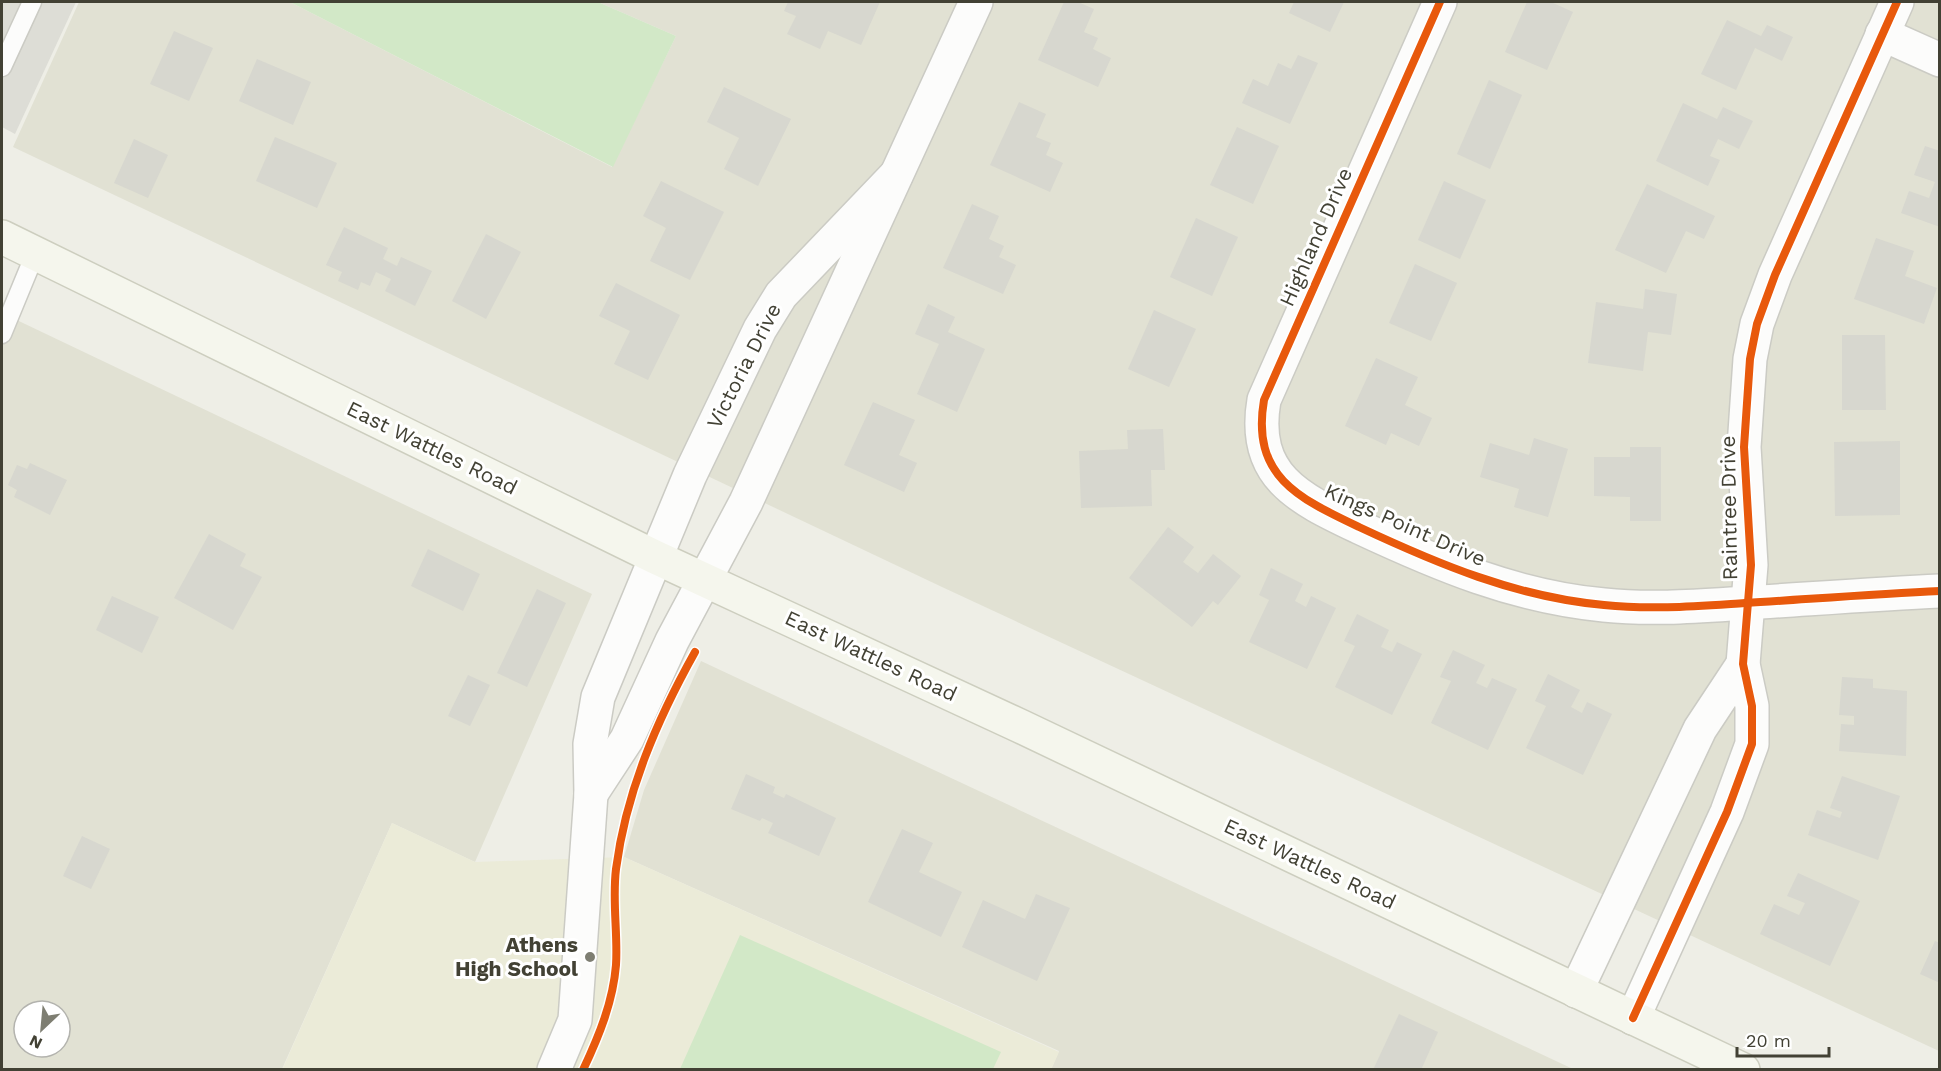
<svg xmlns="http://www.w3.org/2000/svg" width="1941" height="1071" font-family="'Work Sans',sans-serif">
<rect width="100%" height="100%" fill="#eeeee6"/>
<g fill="#e1e1d3" fill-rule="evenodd">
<polygon points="79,2 290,2 612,167 676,36 598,2 1939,2 1939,1051 942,587 13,147"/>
<path d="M2 313 592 594 475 862 392 823 282 1069H2ZM24 1011H60V1047H24Z"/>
<polygon points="701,661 1573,1069 1051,1069 1059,1051 624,857 644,790"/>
</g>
<polygon fill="#ebebd8" points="392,823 475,862 624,857 1059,1052 1051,1070 282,1070"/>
<g fill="#d2e8c7">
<polygon points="290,2 598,2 676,36 613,167"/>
<polygon points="740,935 1001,1052 993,1069 680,1069"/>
</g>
<polygon fill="#ddddd6" points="2,2 76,2 15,134 2,127"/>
<g fill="#d7d7cf">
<polygon points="788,2 880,2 861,45 828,31 820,49 787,34 796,16 784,11"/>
<polygon points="1064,2 1078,2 1094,9 1084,32 1098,38 1093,49 1111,58 1098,87 1038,60"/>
<polygon points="1294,2 1344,2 1330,32 1289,13"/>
<polygon points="1527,2 1551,2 1573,12 1547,70 1505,52"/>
<polygon points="1727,20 1761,36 1767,25 1793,37 1782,61 1755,48 1736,90 1701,74"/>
<polygon points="174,31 213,48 189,101 150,84"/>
<polygon points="1298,55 1318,63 1290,124 1242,103 1253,79 1268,86 1278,63 1291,69"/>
<polygon points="257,59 311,82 293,125 239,101"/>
<polygon points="1489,80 1522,95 1490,169 1457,154"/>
<polygon points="724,87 791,119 758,186 724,169 739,138 707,122"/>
<polygon points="1019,102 1046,114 1036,137 1051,143 1046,155 1063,163 1050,192 990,165"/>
<polygon points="1683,103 1717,119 1723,107 1753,121 1739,149 1718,139 1710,156 1720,160 1708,186 1656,161"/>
<polygon points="1237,127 1279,146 1253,204 1210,185"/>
<polygon points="275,137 337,163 317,208 256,181"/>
<polygon points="134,139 168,155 148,198 114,183"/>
<polygon points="1925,146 1940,151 1940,227 1901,213 1909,191 1929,198 1935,182 1914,175"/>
<polygon points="661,181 724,212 690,280 650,261 666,228 643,216"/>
<polygon points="1444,181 1486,200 1460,259 1418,240"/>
<polygon points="1647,184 1715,216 1704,239 1686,231 1666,273 1615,250"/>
<polygon points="972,204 999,216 989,239 1004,246 999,257 1016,265 1003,294 943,268"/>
<polygon points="1196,218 1238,237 1212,296 1170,277"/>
<polygon points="344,227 388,248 383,259 397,266 401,257 432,271 415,306 385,291 391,279 376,272 370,286 361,282 358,290 338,281 342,272 326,265"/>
<polygon points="486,234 521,252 486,319 452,301"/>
<polygon points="1876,238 1914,251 1905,276 1937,288 1924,324 1854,299"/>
<polygon points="1415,264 1457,283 1431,341 1389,323"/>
<polygon points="616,283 680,315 648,380 614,364 630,331 599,316"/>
<polygon points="1645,289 1677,294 1671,335 1648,332 1643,371 1588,363 1596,302 1643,309"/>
<polygon points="928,304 955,317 948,332 985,349 957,412 917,394 939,344 915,334"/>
<polygon points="1154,310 1196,329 1169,387 1128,369"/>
<polygon points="1842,335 1885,335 1886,410 1842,410"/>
<polygon points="1376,358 1418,377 1405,405 1432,418 1419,446 1391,433 1386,445 1345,426"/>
<polygon points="873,402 915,420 899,455 917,463 904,492 844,465"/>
<polygon points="1163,429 1165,470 1151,470 1152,506 1081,508 1079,451 1128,449 1127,430"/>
<polygon points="1534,438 1568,449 1548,517 1514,507 1519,489 1480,477 1490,443 1529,455"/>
<polygon points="1900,441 1900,515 1835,516 1834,442"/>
<polygon points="1630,447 1661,447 1661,521 1630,521 1630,497 1594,496 1594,457 1630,457"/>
<polygon points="30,463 67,480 50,515 14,497 17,490 8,485 17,465 27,469"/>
<polygon points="1168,527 1194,547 1183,562 1198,573 1213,554 1241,576 1218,605 1213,601 1192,627 1129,578"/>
<polygon points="209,534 246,554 240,566 262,577 233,630 174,598"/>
<polygon points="428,549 480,574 463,611 411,586"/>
<polygon points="1271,568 1303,584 1295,601 1306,607 1311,596 1336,608 1307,669 1249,642 1269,600 1259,595"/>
<polygon points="537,589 566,603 527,687 497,673"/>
<polygon points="112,596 159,617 142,653 96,630"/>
<polygon points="1357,614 1389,630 1381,647 1392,652 1397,642 1422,654 1392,715 1335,687 1355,646 1344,641"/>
<polygon points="1453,650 1485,665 1476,683 1487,688 1492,678 1517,689 1488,750 1431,723 1451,681 1440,677"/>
<polygon points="1548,674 1580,690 1571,707 1582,713 1587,702 1612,714 1583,775 1526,748 1546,706 1535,701"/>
<polygon points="468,675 490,685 470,726 448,716"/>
<polygon points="1842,677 1873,679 1873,688 1907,691 1906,756 1839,751 1841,724 1854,725 1854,716 1839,715"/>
<polygon points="746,774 775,787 773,793 784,798 786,794 836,818 819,856 768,833 773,823 762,818 760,821 731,809"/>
<polygon points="1842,776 1900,796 1878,860 1808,835 1817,810 1840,818 1842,812 1830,808"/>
<polygon points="902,829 933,843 919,872 962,892 941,937 868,902"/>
<polygon points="82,836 110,849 91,889 63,876"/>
<polygon points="1798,873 1860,901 1830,966 1760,934 1774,904 1799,915 1805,903 1787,896"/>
<polygon points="1036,894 1070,908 1037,981 962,947 983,900 1025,919"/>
<polygon points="1935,941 1940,943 1940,983 1920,974"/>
<polygon points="1399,1014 1438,1032 1421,1070 1373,1070"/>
</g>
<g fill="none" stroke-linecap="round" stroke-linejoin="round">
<defs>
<g id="service">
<polyline points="2,67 32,2"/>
<polyline points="2,334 35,254"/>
</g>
<g id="minor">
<path d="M1440 2 1264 400C1251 476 1298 498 1359 527 1438 564 1516 597 1604 605 1651 610 1698 606 1745 603 1810 599 1875 594 1940 591"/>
<polyline points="1882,34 1940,60"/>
<polyline points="591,794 627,739 672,641 746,502 976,2"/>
<polyline points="1576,991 1700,729 1743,664"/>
<polyline points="1633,1018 1727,812 1752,744 1752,706 1743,664 1751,565 1744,447 1750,359 1757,324 1775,275 1897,2"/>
<polyline points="554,1070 575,1020 591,794 590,744 598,697 690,475 760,329 781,295 896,175"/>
</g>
<polyline id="secondary" points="2,237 655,557 1020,726 1743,1070"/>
</defs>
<use href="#service" stroke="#cbcbc4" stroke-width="21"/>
<use href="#minor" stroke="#cbcbc4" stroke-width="36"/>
<use href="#secondary" stroke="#cdcebf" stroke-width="36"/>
<use href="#service" stroke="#fcfcfb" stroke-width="18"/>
<use href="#minor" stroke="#fcfcfb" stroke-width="33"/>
<use href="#secondary" stroke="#f5f6ed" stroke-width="33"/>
<defs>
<g id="cycleway">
<path d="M1440 2 1264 400C1251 476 1298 498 1359 527 1438 564 1516 597 1604 605 1651 610 1698 606 1745 603 1810 599 1875 594 1940 591"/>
<polyline points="1633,1018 1727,812 1752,744 1752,706 1743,664 1751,565 1744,447 1750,359 1757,324 1775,275 1897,2"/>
<path d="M583 1070C599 1036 613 1002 616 965 618 934 612 901 616 869 626 792 657 720 695 652"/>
</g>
</defs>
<use href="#cycleway" stroke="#fff" stroke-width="11"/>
<use href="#cycleway" stroke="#e8590c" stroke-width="8"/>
</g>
<circle fill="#7e7e72" stroke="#fff" stroke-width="2" cx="590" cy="957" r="6"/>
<g text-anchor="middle" stroke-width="6" stroke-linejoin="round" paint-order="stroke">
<g font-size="21" fill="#424134" stroke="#fff">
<text transform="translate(1316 237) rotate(-66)" y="7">Highland Drive</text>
<text transform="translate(744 366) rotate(-63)" y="7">Victoria Drive</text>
<text transform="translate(432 448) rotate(26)" y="7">East Wattles Road</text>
<text transform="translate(1729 508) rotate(-91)" y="7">Raintree Drive</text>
<text transform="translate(1405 525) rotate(24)" y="7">Kings Point Drive</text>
<text transform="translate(871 656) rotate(25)" y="7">East Wattles Road</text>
<text transform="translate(1310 864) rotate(25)" y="7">East Wattles Road</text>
</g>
<g font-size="21" font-weight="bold" fill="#424134" stroke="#fff" text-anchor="end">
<text x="578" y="952">Athens<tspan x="578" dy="24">High School</tspan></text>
</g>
</g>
<rect width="1941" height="1071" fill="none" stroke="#424134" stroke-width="6"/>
<g transform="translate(42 1029) rotate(206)"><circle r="28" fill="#ffffff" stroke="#b3b3ae" stroke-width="1.5"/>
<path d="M0-4.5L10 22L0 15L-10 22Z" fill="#7e7e72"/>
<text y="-9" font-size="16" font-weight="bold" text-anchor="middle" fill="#424134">N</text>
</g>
<path d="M1737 1047v9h92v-9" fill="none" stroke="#424134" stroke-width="3"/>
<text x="1746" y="1047" font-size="18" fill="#424134" stroke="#ffffff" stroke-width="4.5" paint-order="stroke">20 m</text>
</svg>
